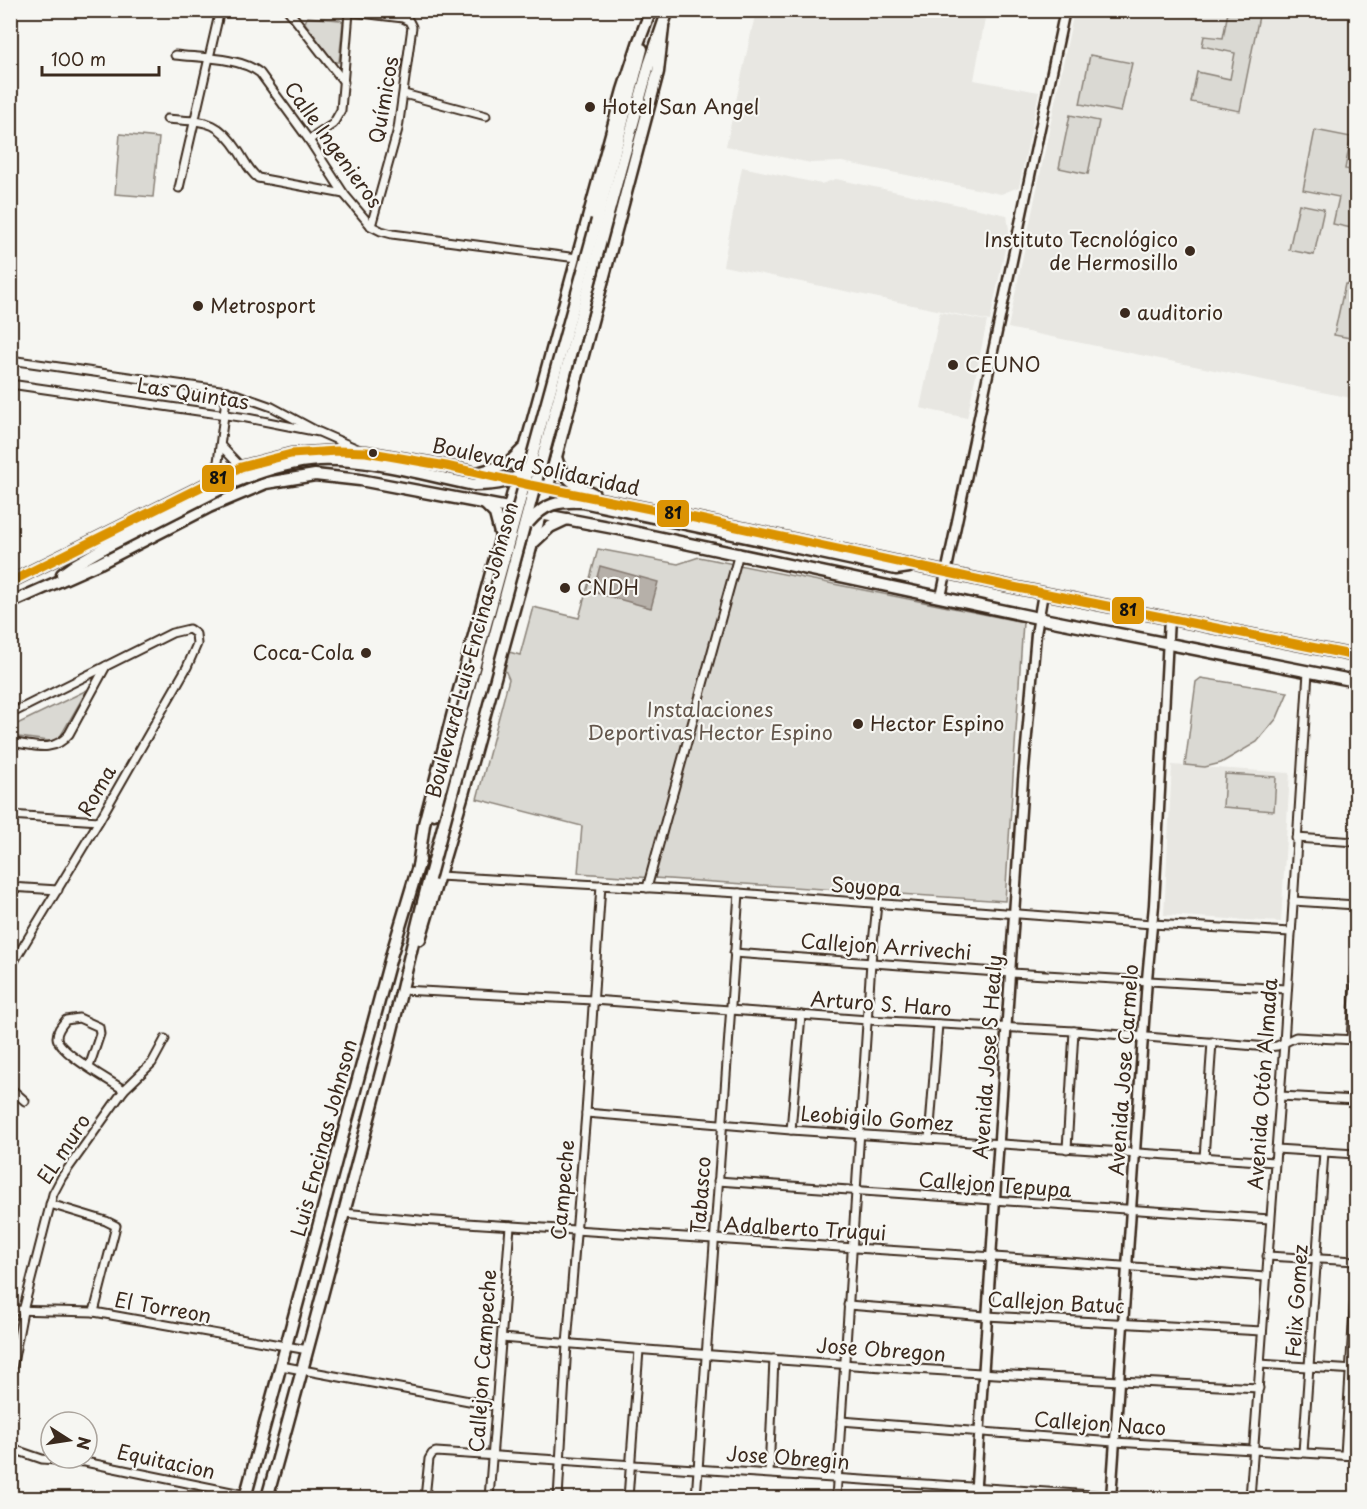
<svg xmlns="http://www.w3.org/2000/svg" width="1367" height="1509" font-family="'Playpen Sans',sans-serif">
<rect width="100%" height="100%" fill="#f6f6f2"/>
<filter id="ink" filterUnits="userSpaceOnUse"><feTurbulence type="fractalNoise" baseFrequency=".0167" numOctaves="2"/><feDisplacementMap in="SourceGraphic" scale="12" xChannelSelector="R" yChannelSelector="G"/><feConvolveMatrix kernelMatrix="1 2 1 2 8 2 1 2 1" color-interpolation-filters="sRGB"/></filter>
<g filter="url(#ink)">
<g fill="#e8e7e2">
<polygon points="946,11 985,19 974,80 1039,92 1019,187 1001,194 842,162 811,163 726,146 756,11"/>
<polygon points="1074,11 1356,11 1356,399 1008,328"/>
<polygon points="742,167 821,184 836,179 1007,215 1009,230 990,321 723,266"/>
<polygon points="940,312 987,321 967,418 920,408"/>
<polygon points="1172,765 1290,773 1281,922 1164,915"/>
</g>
<g fill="#dad9d3" stroke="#8a8278" stroke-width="1.5">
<polygon points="1219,11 1260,11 1240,111 1191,102 1197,72 1230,79 1235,53 1202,46 1204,36 1223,38 1228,12"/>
<polygon points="307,17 340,20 343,22 339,62 334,62 305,23"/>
<polygon points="1090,55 1132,63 1121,112 1080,104"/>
<polygon points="1070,115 1099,121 1088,174 1059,168"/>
<polygon points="1315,130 1351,137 1345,169 1356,171 1356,229 1333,224 1339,197 1303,190"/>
<polygon points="120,134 159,138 153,197 115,194"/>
<polygon points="1299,204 1324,209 1314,255 1289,250"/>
<polygon points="1345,284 1353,285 1351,297 1356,298 1356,339 1334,335"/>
<polygon points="598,549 678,564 699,557 1023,622 1005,901 578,873 582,826 477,799 509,679 505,670 509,652 520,655 533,607 579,618"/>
<polygon points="1201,678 1288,692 1277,718 1257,742 1221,763 1205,767 1185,765 1196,682"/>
<polygon points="87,690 57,742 11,736 11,727"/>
<polygon points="1225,774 1276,777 1274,811 1223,807"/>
</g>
<polygon fill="#b6b0a9" stroke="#857a71" stroke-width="1.5" points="600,566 658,582 651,608 593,592"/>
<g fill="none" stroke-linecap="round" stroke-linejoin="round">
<defs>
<g id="minor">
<polyline points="288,10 344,82"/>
<polyline points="336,10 403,18 409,21 412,27 398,129 371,226"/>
<path d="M175 55C200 58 240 57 260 73L309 140 344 194 371 226 381 231 392 234 577 258"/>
<polyline points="404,94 486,116"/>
<path d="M167 119C204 122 217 118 239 152 245 161 249 171 258 178L344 194"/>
<polyline points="309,140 333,124 341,110 349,12"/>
<polyline points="179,188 220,10"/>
<polyline points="10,360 227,391 272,407 315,430"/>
<polyline points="10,384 247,418 319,432 360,450"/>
<polyline points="221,446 241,467"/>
<polyline points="216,478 227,391"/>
<polyline points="10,714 172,633 189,629 196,634 197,644 187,667 99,821 10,968"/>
<path d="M10 742C33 745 53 754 69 734L106 666"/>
<polyline points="10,815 99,821"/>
<polyline points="1296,838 1356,842"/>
<polyline points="439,876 739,893 1152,924 1291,932"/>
<polyline points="10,887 58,890"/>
<polyline points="647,888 739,553"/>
<polyline points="1293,901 1356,905"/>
<polyline points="734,953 1011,973 1286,989"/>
<polyline points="402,990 593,1000 868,1020 1074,1031 1268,1047 1277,1046 1296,1037 1356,1040"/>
<polyline points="1351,1039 1356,968"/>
<polyline points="10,1088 25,1101"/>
<polyline points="124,1090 152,1063 165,1039"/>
<polyline points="1280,1096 1356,1100"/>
<polyline points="586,1113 791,1130 1275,1162"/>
<polyline points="791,1130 801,1015"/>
<polyline points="929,1139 938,1024"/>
<polyline points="1067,1149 1074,1031"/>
<polyline points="1276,1149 1356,1154"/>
<polyline points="1204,1158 1212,1042"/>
<polyline points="718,1181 1270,1219"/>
<polyline points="50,1204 106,1221 116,1226 94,1312"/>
<polyline points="343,1213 420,1220 1056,1261 1265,1277"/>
<polyline points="1267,1256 1356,1261"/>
<polyline points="848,1305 986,1316 1262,1331"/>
<polyline points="10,1310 94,1312 308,1350"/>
<path d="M502 1338C754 1360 1006 1376 1259 1388"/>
<polyline points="1260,1364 1356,1370"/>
<polyline points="281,1366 496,1406"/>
<path d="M10 1379 23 1311 53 1194 62 1177 124 1090C111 1081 57 1052 57 1037 57 1030 62 1025 66 1020L79 1018 99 1027 100 1034 89 1067"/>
<polyline points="841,1421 1114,1442 1356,1456"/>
<polyline points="10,1448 42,1459 85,1462 246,1495"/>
<polyline points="1303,1452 1324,1152"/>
<polyline points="1345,1455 1356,1277"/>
<polyline points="769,1473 774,1359"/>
<polyline points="425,1498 429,1459 432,1454 436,1452 1138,1498"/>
<polyline points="489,1498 510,1226"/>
<polyline points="558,1498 567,1344 586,1113 601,885"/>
<polyline points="628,1498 639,1350"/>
<polyline points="696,1498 739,893"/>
<polyline points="836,1498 871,962 877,904"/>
<polyline points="1250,1498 1284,1043 1308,672"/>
</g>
<g id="tertiary">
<polyline points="941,597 1065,10"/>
<polyline points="975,1498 1023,780 1036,634 1043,593"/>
<polyline points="1111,1498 1147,979 1154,905 1169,618"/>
</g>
<g id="primary">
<polyline points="597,220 642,49"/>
<polyline points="606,222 649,65 668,10"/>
<polyline points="481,472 508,464 523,449"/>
<path d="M594 494C577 486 561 477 556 457L658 72 663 27"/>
<polyline points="484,503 495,514 500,533"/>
<polyline points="534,542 550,527 567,519"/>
<polyline points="882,566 896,569 909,567"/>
<polyline points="62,574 76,564 104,548"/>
<polyline points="10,582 241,467 291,454 337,451 366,452 446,466 530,485 695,518 1013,587 1356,656"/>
<polyline points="10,603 100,563 209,507 266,483 315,475 360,480 619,529 1038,618 1356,681"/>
<polyline points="434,814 441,788"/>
<polyline points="418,867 424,824 456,701 623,90 639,41 651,10"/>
<polyline points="420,939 463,794 556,457"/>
<polyline points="245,1498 392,953 420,860"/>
<path d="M267 1498C309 1348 348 1197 388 1046 402 991 414 935 429 879"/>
</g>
</defs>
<use href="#minor" stroke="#3b2a1e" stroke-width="11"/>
<use href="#tertiary" stroke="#3b2a1e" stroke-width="13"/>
<use href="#primary" stroke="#3b2a1e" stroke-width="15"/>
<use href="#minor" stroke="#f6f6f2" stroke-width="7"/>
<use href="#tertiary" stroke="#f6f6f2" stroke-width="8"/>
<use href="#primary" stroke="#f6f6f2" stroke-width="10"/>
<defs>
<g id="primary-bridge">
<path d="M528 523C545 503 558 501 583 502L882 566"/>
<path d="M104 548 230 484C258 472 288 462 319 460 369 458 425 475 474 485 496 485 515 483 530 466"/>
<polyline points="441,788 597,220"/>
<polyline points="429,879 606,222"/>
</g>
</defs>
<use href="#primary-bridge" stroke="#3b2a1e" stroke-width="15" stroke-linecap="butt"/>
<use href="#primary-bridge" stroke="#f6f6f2" stroke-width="10"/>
<defs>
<polyline id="bus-1" points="10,582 241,467 291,454 337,451 366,452 446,466 530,485 695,518 1013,587 1356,656"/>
</defs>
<use href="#bus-1" stroke="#f6f6f2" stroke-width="14"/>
<use href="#bus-1" stroke="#db9304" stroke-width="9"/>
</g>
</g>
<g fill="#3b2a1e" stroke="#f6f6f2" stroke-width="2">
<circle cx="590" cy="107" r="6"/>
<circle cx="1190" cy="251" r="6"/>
<circle cx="198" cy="306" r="6"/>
<circle cx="1125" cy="313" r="6"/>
<circle cx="953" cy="365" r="6"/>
<circle cx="373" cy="453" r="5"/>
<circle cx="565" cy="588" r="6"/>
<circle cx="366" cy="653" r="6"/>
<circle cx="858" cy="724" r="6"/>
</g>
<g text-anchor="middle" stroke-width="4.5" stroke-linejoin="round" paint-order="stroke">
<g font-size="20" fill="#3b2a1e" stroke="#f6f6f2">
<text transform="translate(384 100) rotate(-80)" y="7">Químicos</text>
<text transform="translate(333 145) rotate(54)" y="7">Calle Ingenieros</text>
<text transform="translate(193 394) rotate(9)" y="7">Las Quintas</text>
<text transform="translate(536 467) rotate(12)" y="7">Boulevard Solidaridad</text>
<text transform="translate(472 650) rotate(-75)" y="7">Boulevard Luis Encinas Johnson</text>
<text transform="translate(97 791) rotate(-60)" y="7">Roma</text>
<text transform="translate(866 887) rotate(4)" y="7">Soyopa</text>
<text transform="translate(886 947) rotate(4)" y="7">Callejon Arrivechi</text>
<text transform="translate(881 1004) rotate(4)" y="7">Arturo S. Haro</text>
<text transform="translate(988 1057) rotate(-86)" y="7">Avenida Jose S Healy</text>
<text transform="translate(1124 1070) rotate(-86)" y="7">Avenida Jose Carmelo</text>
<text transform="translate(1263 1084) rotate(-86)" y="7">Avenida Otón Almada</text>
<text transform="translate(877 1119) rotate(4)" y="7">Leobigilo Gomez</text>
<text transform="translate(324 1138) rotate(-75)" y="7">Luis Encinas Johnson</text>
<text transform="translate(64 1149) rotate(-57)" y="7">EL muro</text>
<text transform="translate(995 1185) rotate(4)" y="7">Callejon Tepupa</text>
<text transform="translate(563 1190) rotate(-85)" y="7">Campeche</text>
<text transform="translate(701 1195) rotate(-86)" y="7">Tabasco</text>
<text transform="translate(805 1229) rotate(3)" y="7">Adalberto Truqui</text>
<text transform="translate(1297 1301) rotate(-86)" y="7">Felix Gomez</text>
<text transform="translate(1056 1303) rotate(3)" y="7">Callejon Batuc</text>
<text transform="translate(163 1308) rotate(10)" y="7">El Torreon</text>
<text transform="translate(881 1350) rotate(4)" y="7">Jose Obregon</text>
<text transform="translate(483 1361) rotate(-86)" y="7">Callejon Campeche</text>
<text transform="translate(1100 1424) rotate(4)" y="7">Callejon Naco</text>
<text transform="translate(788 1458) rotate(4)" y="7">Jose Obregin</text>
<text transform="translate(166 1462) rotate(12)" y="7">Equitacion</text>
</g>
<g font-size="20" fill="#3b2a1e" stroke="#f6f6f2" text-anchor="start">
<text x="602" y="114">Hotel San Angel</text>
<text x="1178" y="247" text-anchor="end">Instituto Tecnológico<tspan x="1178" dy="23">de Hermosillo</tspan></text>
<text x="210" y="313">Metrosport</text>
<text x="1137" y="320">auditorio</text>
<text x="965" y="372">CEUNO</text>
<text x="577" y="595">CNDH</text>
<text x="354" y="660" text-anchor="end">Coca-Cola</text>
<text x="870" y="731">Hector Espino</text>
</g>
<g font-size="20" fill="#63564b" stroke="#f6f6f2">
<text x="710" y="717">Instalaciones<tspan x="710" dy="23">Deportivas Hector Espino</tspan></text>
</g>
</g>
<g stroke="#f6f6f2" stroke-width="2">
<rect x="201" y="464" width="34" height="29" rx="6" fill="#db9304"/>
<rect x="656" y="499" width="34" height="29" rx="6" fill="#db9304"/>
<rect x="1111" y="596" width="34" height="29" rx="6" fill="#db9304"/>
</g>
<g font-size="16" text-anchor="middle" font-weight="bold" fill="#111">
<text x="218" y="484">81</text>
<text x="673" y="519">81</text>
<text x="1128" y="616">81</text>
</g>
<rect width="1367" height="1509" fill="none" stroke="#f6f6f2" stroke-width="36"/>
<rect x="18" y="18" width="1331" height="1473" fill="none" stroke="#3b2a1e" stroke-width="2" filter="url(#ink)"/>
<g transform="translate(69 1440) rotate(102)"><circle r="28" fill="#f6f6f2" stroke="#aba49d" stroke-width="1.5"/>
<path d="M0-4.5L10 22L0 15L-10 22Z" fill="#3b2a1e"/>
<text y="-9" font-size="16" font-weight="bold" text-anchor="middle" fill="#3b2a1e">N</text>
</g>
<path d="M42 66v9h117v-9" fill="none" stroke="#3b2a1e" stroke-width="3"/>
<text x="51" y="66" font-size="18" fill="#3b2a1e" stroke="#f6f6f2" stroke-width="4.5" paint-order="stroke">100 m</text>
</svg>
